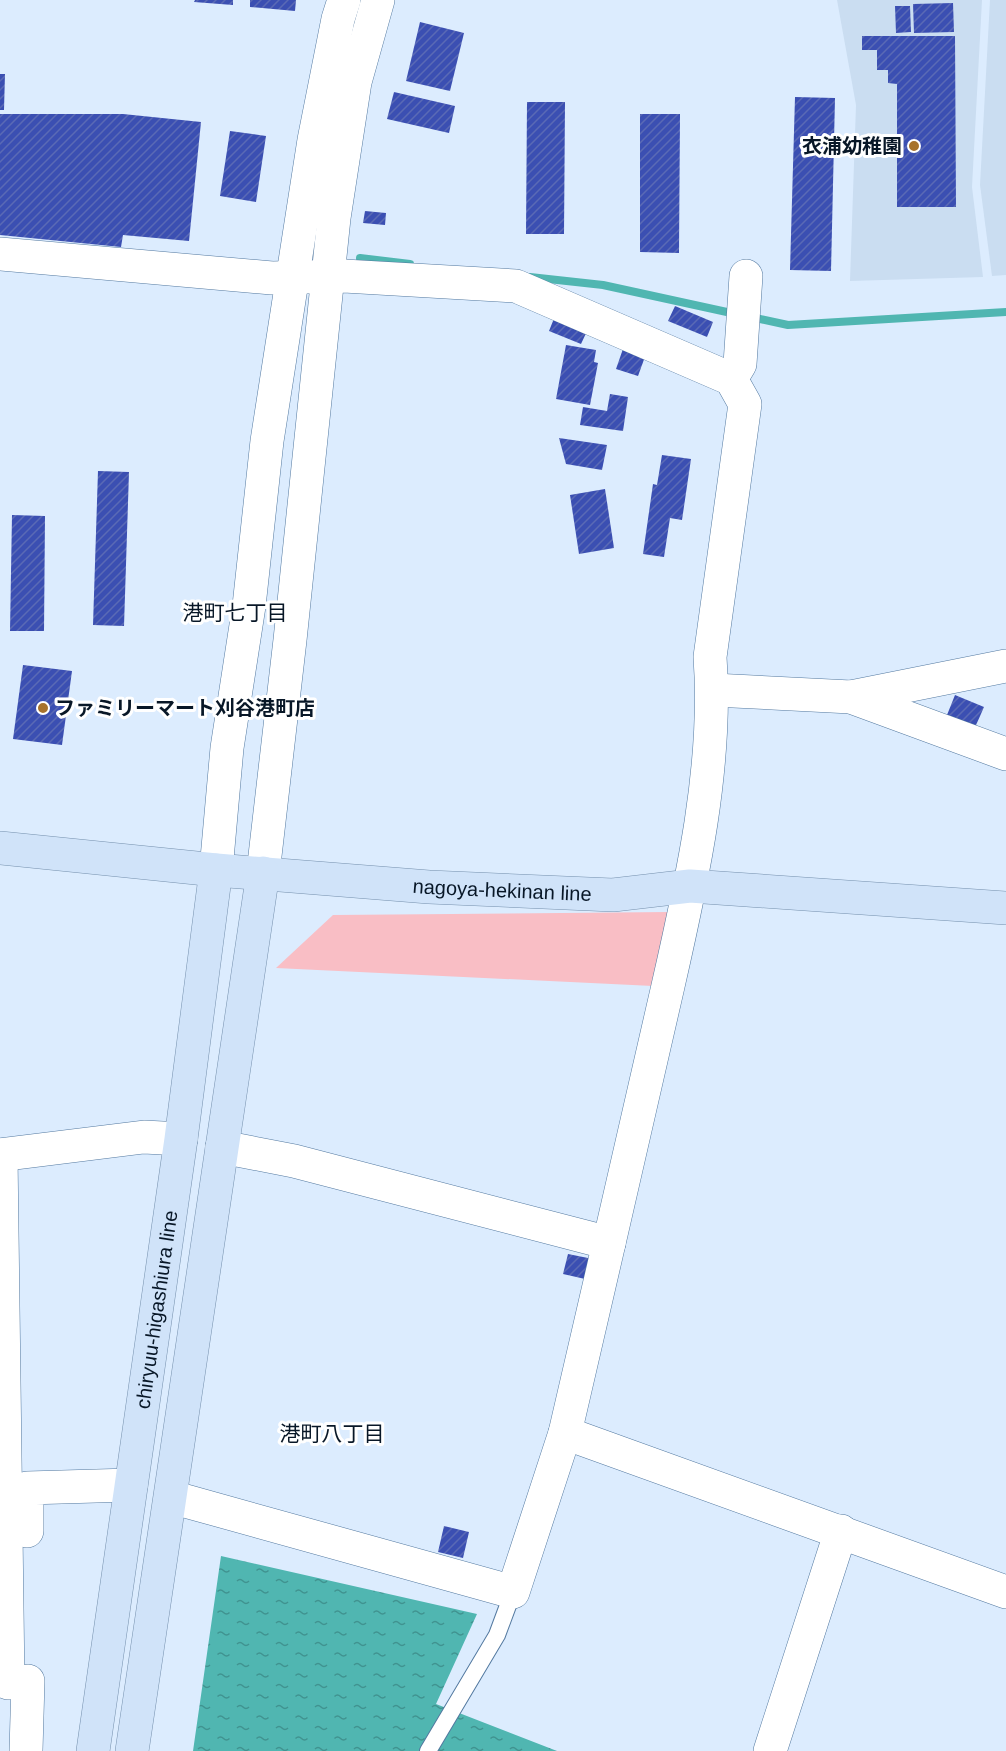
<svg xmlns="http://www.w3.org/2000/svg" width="1006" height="1751" font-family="Helvetica,'Noto Sans JP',sans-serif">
<defs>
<pattern id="water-ripples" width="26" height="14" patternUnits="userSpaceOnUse" patternTransform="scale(1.5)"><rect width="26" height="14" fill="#50b6b1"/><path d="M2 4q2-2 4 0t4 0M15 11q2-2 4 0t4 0" fill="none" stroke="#409390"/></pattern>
<pattern id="building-hatch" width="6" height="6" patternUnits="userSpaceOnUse" patternTransform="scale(1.5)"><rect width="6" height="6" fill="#3b4fb2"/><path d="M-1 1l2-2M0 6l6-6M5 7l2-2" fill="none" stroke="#5a6ab5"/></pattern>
</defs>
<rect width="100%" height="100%" fill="#dcecfe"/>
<g fill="#caddf1">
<polygon points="837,0 982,0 972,187 983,277 850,281 856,105"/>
<polygon points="990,0 1006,0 1006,275 992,276 980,185"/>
</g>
<polygon fill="#f9bec5" points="669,912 653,986 276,968 333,915"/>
<polygon fill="url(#water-ripples)" points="221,1556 477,1614 436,1704 557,1751 193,1751"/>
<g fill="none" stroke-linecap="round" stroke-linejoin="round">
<g stroke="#50b6b1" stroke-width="8">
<polyline points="360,258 410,264"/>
<polyline points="530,277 603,285 736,314"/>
<polyline points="751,317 788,325 1006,312"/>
</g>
</g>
<g fill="url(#building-hatch)">
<polygon points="195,0 233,0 233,5 194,2"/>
<polygon points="250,0 296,0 295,11 250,7"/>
<polygon points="953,3 954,32 914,33 913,4"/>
<polygon points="895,6 910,6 911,32 896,33"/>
<polygon points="420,22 464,33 450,91 406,81"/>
<polygon points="862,36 955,36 956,207 897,207 897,84 888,83 888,70 877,70 877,50 862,50"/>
<polygon points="0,74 5,74 4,110 0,110"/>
<polygon points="394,92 455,106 449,133 387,119"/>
<polygon points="795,97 835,98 831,271 790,270"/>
<polygon points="527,102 565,102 564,234 526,234"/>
<polygon points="0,114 123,114 201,122 189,241 123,235 121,247 0,235"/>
<polygon points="640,114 680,114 679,253 640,252"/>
<polygon points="230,131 266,136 256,202 220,196"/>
<polygon points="365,211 386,213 385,225 363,223"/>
<polygon points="675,306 713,322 707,337 668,321"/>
<polygon points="555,316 588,329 581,344 549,331"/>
<polygon points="566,345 596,350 594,362 598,363 590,405 556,399"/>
<polygon points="624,346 646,354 638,376 616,369"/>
<polygon points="610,394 628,397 623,431 580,425 583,407 607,411"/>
<polygon points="559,438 607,445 602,470 566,464"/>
<polygon points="662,455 691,459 682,520 670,518 664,557 643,554 653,484 657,485"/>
<polygon points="98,471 129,472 124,626 93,625"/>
<polygon points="605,489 614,548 579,554 570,495"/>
<polygon points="12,515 45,516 44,631 10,631"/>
<polygon points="23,665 72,671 62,745 13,739"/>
<polygon points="955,695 984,707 973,732 945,720"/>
<polygon points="568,1254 598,1260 594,1281 563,1274"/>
<polygon points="444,1526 469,1532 463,1558 438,1552"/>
</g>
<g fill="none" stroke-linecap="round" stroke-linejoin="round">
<defs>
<polyline id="service" points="428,1751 497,1635 513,1592"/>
<g id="minor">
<path d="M0 254 272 278 344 276 516 286 731 379 745 404 710 657C718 765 692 881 668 986 648 1072 629 1157 609 1243L294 1161 222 1147"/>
<polyline points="731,379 740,364 746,276"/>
<polyline points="713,690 851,697 1006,754"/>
<polyline points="851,697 1006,666"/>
<polyline points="0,1155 144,1137 181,1139"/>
<polyline points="1,1155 8,1683"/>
<polyline points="565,1433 1006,1592"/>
<polyline points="171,1497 513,1592 565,1433 609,1243"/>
<polyline points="27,1531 27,1488 131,1485"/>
<polyline points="26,1751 28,1681"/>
<polyline points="770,1751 841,1531"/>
</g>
<g id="tertiary">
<polyline points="216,870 227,748 249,606 267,441 314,140 338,19 344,0"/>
<polyline points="263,873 290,640 334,218 355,82 378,0"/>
</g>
<g id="primary">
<path id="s1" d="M0 848 216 870 429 887 613 895 690 886 1006 908"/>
<path id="s2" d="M93 1751 181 1139 216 870"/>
<polyline points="132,1751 263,873"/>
</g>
</defs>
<use href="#service" stroke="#5379a0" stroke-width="18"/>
<use href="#minor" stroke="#5379a0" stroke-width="34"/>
<use href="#tertiary" stroke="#5379a0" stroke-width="34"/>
<use href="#primary" stroke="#7590ad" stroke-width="34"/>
<use href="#service" stroke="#fff" stroke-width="16"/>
<use href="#minor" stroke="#fff" stroke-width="33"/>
<use href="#tertiary" stroke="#fff" stroke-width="33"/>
<use href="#primary" stroke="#d0e3f9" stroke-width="33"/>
</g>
<g fill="#a7722c" stroke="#fff" stroke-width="2">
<circle cx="914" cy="146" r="6"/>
<circle cx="43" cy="708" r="6"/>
</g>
<g text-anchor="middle" stroke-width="6" stroke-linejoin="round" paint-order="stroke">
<g font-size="20" font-weight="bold" fill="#081727" stroke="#fff" text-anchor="end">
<text x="902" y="153">衣浦幼稚園</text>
<text x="55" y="715" text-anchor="start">ファミリーマート刈谷港町店</text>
</g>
<g font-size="20" fill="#081727" stroke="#fff">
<text dy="7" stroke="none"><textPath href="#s1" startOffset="504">nagoya-hekinan line</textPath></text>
<text dy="7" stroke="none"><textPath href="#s2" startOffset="446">chiryuu-higashiura line</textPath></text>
</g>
<g font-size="21" fill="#081727" stroke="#fff">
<text x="235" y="620">港町七丁目</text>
<text x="332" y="1441">港町八丁目</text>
</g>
</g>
</svg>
